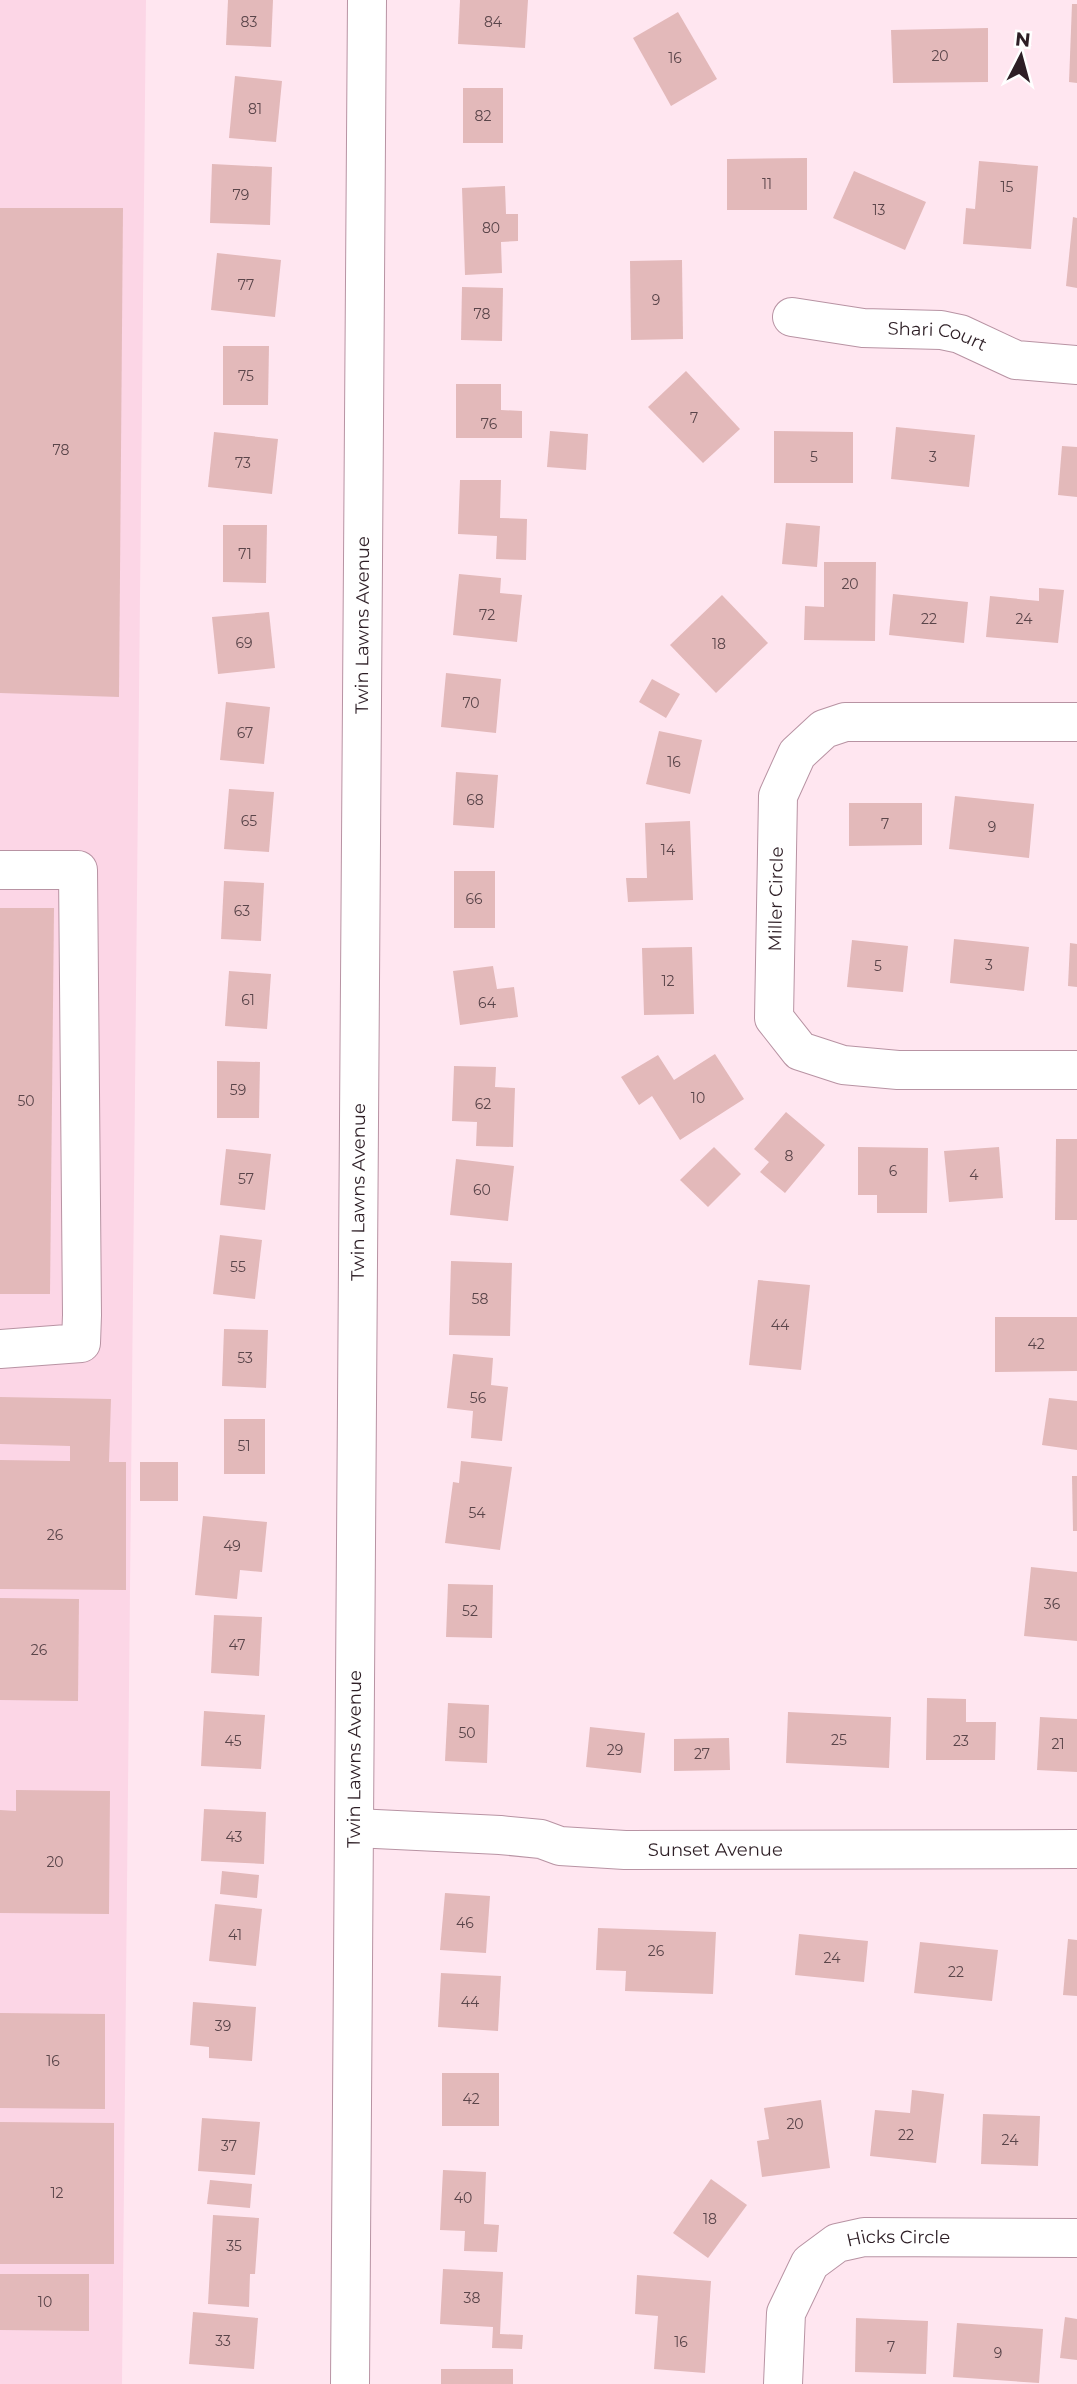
<svg xmlns="http://www.w3.org/2000/svg" width="1077" height="2384" font-family="Montserrat,sans-serif">
<rect width="100%" height="100%" fill="#ffe6f0"/>
<polygon fill="#fcd6e6" points="0,0 146,0 122,2384 0,2384"/>
<g fill="#e3b9ba">
<polygon points="228,0 273,0 271,47 226,45"/>
<polygon points="460,0 528,0 525,48 458,44"/>
<polygon points="1072,4 1077,4 1077,83 1069,82"/>
<polygon points="678,12 717,79 671,106 633,38"/>
<polygon points="988,28 988,82 893,83 891,30"/>
<polygon points="235,76 282,81 276,142 229,138"/>
<rect x="463" y="88" width="40" height="55"/>
<polygon points="807,158 807,210 727,210 727,159"/>
<polygon points="979,161 1038,166 1031,249 963,244 966,208 975,209"/>
<polygon points="212,164 272,167 270,225 210,223"/>
<polygon points="854,171 926,202 905,250 833,218"/>
<polygon points="505,186 506,214 518,214 518,241 501,242 502,273 465,275 462,188"/>
<polygon points="0,208 123,208 119,697 0,693"/>
<polygon points="1073,217 1077,218 1077,288 1066,286"/>
<polygon points="217,253 281,260 275,317 211,310"/>
<polygon points="682,260 683,339 631,340 630,261"/>
<polygon points="462,287 503,288 502,341 461,340"/>
<polygon points="223,346 269,346 268,405 223,405"/>
<polygon points="686,371 740,429 703,463 648,407"/>
<polygon points="456,384 501,384 501,410 522,411 522,438 456,438"/>
<polygon points="896,427 975,435 969,487 891,479"/>
<polygon points="550,431 588,434 586,470 547,467"/>
<polygon points="774,431 853,432 853,483 774,483"/>
<polygon points="214,432 278,439 272,494 208,487"/>
<polygon points="1062,446 1077,447 1077,497 1058,495"/>
<polygon points="460,480 501,480 500,518 527,519 526,560 496,559 497,536 458,534"/>
<polygon points="786,523 820,526 817,567 782,564"/>
<polygon points="223,525 267,525 266,583 223,582"/>
<polygon points="824,562 876,562 875,641 804,640 805,606 824,607"/>
<polygon points="459,574 501,578 500,593 522,595 517,642 453,635"/>
<polygon points="1039,588 1064,590 1058,643 986,637 990,596 1039,601"/>
<polygon points="893,594 968,602 964,643 889,635"/>
<polygon points="722,595 768,643 716,693 670,645"/>
<polygon points="269,612 275,668 218,674 212,617"/>
<polygon points="446,673 501,679 496,733 441,727"/>
<polygon points="652,679 680,694 666,718 639,702"/>
<polygon points="226,702 270,707 264,764 220,760"/>
<polygon points="659,731 702,740 690,794 646,784"/>
<polygon points="456,772 498,775 494,828 453,825"/>
<polygon points="229,789 274,792 269,852 224,849"/>
<polygon points="955,796 1034,804 1029,858 949,849"/>
<polygon points="849,803 922,803 922,845 849,846"/>
<polygon points="690,821 693,900 628,902 626,878 647,878 645,823"/>
<rect x="454" y="871" width="41" height="57"/>
<polygon points="224,881 264,883 261,941 221,939"/>
<polygon points="0,908 54,908 50,1294 0,1294"/>
<polygon points="954,939 1029,947 1024,991 950,983"/>
<polygon points="852,940 908,946 903,992 847,987"/>
<polygon points="1070,943 1077,944 1077,987 1068,986"/>
<polygon points="692,947 694,1014 644,1015 642,948"/>
<polygon points="493,966 497,989 514,987 518,1017 460,1025 453,971"/>
<polygon points="229,971 271,974 267,1029 225,1026"/>
<polygon points="715,1054 744,1099 680,1140 652,1096 639,1105 621,1077 658,1055 674,1080"/>
<polygon points="217,1061 260,1062 259,1118 217,1118"/>
<polygon points="454,1066 496,1067 495,1087 515,1088 513,1147 476,1146 477,1122 452,1121"/>
<polygon points="786,1112 825,1145 785,1193 760,1172 769,1162 754,1149"/>
<polygon points="1056,1139 1077,1139 1077,1220 1055,1220"/>
<polygon points="714,1147 741,1174 708,1207 680,1180"/>
<polygon points="858,1147 928,1148 927,1213 877,1213 877,1195 858,1195"/>
<polygon points="999,1147 1003,1198 949,1202 944,1151"/>
<polygon points="226,1149 271,1154 265,1210 220,1205"/>
<polygon points="456,1159 514,1166 508,1221 450,1215"/>
<polygon points="220,1235 262,1240 255,1299 213,1294"/>
<polygon points="451,1261 512,1263 510,1336 449,1335"/>
<polygon points="758,1280 810,1285 801,1370 749,1365"/>
<polygon points="995,1317 1077,1317 1077,1371 995,1372"/>
<polygon points="224,1329 268,1330 266,1388 222,1386"/>
<polygon points="453,1354 493,1358 491,1385 508,1387 502,1441 471,1438 473,1411 447,1408"/>
<polygon points="0,1397 111,1399 109,1462 126,1462 126,1590 0,1589 0,1460 70,1461 70,1446 0,1444"/>
<polygon points="1049,1398 1077,1401 1077,1450 1042,1445"/>
<rect x="224" y="1419" width="41" height="55"/>
<polygon points="461,1461 512,1467 500,1550 445,1543 453,1482 459,1483"/>
<rect x="140" y="1462" width="38" height="39"/>
<polygon points="1072,1476 1077,1476 1077,1531 1073,1531"/>
<polygon points="203,1516 267,1522 262,1572 240,1570 237,1599 195,1595"/>
<polygon points="1031,1567 1077,1572 1077,1641 1024,1636"/>
<polygon points="448,1584 493,1585 492,1638 446,1637"/>
<polygon points="0,1598 79,1599 78,1701 0,1700"/>
<polygon points="214,1615 262,1617 259,1676 211,1673"/>
<polygon points="927,1698 966,1699 966,1722 996,1722 995,1760 926,1760"/>
<polygon points="448,1703 489,1705 487,1763 445,1761"/>
<polygon points="204,1711 265,1715 261,1769 201,1766"/>
<polygon points="788,1712 891,1717 889,1768 786,1763"/>
<polygon points="1040,1717 1077,1719 1077,1772 1037,1770"/>
<polygon points="590,1727 645,1733 641,1773 586,1767"/>
<polygon points="729,1738 730,1770 674,1771 674,1739"/>
<polygon points="16,1790 110,1791 109,1914 0,1913 0,1810 16,1811"/>
<polygon points="204,1809 266,1812 264,1864 201,1861"/>
<polygon points="222,1871 259,1875 257,1898 220,1894"/>
<polygon points="445,1893 490,1896 486,1953 440,1950"/>
<polygon points="215,1904 262,1909 256,1966 209,1961"/>
<polygon points="598,1928 716,1932 713,1994 625,1991 626,1971 596,1970"/>
<polygon points="799,1934 868,1941 864,1982 795,1975"/>
<polygon points="1068,1939 1077,1940 1077,1996 1063,1995"/>
<polygon points="920,1942 998,1950 992,2001 914,1993"/>
<polygon points="441,1973 501,1976 498,2031 438,2027"/>
<polygon points="193,2002 256,2007 252,2061 209,2058 209,2047 190,2045"/>
<polygon points="0,2013 105,2014 105,2109 0,2108"/>
<rect x="442" y="2073" width="57" height="53"/>
<polygon points="912,2090 944,2094 936,2163 870,2156 875,2110 910,2113"/>
<polygon points="821,2100 830,2168 762,2177 757,2141 769,2139 764,2108"/>
<polygon points="983,2114 1040,2116 1038,2166 981,2164"/>
<polygon points="202,2118 260,2122 255,2175 198,2171"/>
<polygon points="0,2122 114,2123 114,2264 0,2264"/>
<polygon points="443,2170 486,2172 484,2224 499,2225 497,2252 464,2251 465,2231 440,2230"/>
<polygon points="711,2179 747,2205 708,2258 673,2233"/>
<polygon points="210,2180 252,2184 250,2208 207,2204"/>
<polygon points="213,2215 259,2218 255,2274 250,2274 249,2307 208,2304"/>
<polygon points="443,2269 503,2272 500,2334 523,2335 522,2349 492,2348 493,2327 440,2324"/>
<polygon points="0,2274 89,2274 89,2331 0,2330"/>
<polygon points="637,2275 711,2281 705,2373 654,2369 658,2316 635,2314"/>
<polygon points="193,2312 258,2318 254,2369 189,2364"/>
<polygon points="1065,2317 1077,2319 1077,2360 1060,2358"/>
<polygon points="856,2318 928,2321 926,2374 855,2372"/>
<polygon points="957,2323 1043,2329 1039,2383 953,2377"/>
<rect x="441" y="2369" width="72" height="15"/>
</g>
<g fill="none" stroke-linecap="round" stroke-linejoin="round">
<defs>
<g id="minor">
<path id="s1" d="M792 317 863 328 941 330 960 334 1016 360 1077 365"/>
<polyline points="1077,722 845,722 824,729 797,754 778,796 774,1018 800,1051 843,1065 898,1070 1077,1070"/>
<polyline points="0,870 78,870 82,1315 81,1343 0,1349"/>
<path id="s2" d="M355 1828 500 1835 541 1839 560 1846 625 1850 1077 1849"/>
<path id="s3" d="M350 2384 367 0"/>
<path id="s4" d="M783 2384 786 2313 810 2263 837 2243 864 2237 1077 2238"/>
</g>
</defs>
<use href="#minor" stroke="#b893a3" stroke-width="40"/>
<use href="#minor" stroke="#fff" stroke-width="38"/>
</g>
<g text-anchor="middle" stroke-width="5" stroke-linejoin="round" paint-order="stroke">
<g font-size="14" fill="#5a454a">
<text x="249" y="27">83</text>
<text x="493" y="27">84</text>
<text x="940" y="61">20</text>
<text x="675" y="63">16</text>
<text x="255" y="114">81</text>
<text x="483" y="121">82</text>
<text x="767" y="189">11</text>
<text x="1007" y="192">15</text>
<text x="241" y="200">79</text>
<text x="879" y="215">13</text>
<text x="491" y="233">80</text>
<text x="246" y="290">77</text>
<text x="656" y="305">9</text>
<text x="482" y="319">78</text>
<text x="246" y="381">75</text>
<text x="694" y="423">7</text>
<text x="489" y="429">76</text>
<text x="61" y="455">78</text>
<text x="814" y="462">5</text>
<text x="933" y="462">3</text>
<text x="243" y="468">73</text>
<text x="245" y="559">71</text>
<text x="850" y="589">20</text>
<text x="487" y="620">72</text>
<text x="929" y="624">22</text>
<text x="1024" y="624">24</text>
<text x="244" y="648">69</text>
<text x="719" y="649">18</text>
<text x="471" y="708">70</text>
<text x="245" y="738">67</text>
<text x="674" y="767">16</text>
<text x="475" y="805">68</text>
<text x="249" y="826">65</text>
<text x="885" y="829">7</text>
<text x="992" y="832">9</text>
<text x="668" y="855">14</text>
<text x="474" y="904">66</text>
<text x="242" y="916">63</text>
<text x="989" y="970">3</text>
<text x="878" y="971">5</text>
<text x="668" y="986">12</text>
<text x="248" y="1005">61</text>
<text x="487" y="1008">64</text>
<text x="238" y="1095">59</text>
<text x="698" y="1103">10</text>
<text x="26" y="1106">50</text>
<text x="483" y="1109">62</text>
<text x="789" y="1161">8</text>
<text x="893" y="1176">6</text>
<text x="974" y="1180">4</text>
<text x="246" y="1184">57</text>
<text x="482" y="1195">60</text>
<text x="238" y="1272">55</text>
<text x="480" y="1304">58</text>
<text x="780" y="1330">44</text>
<text x="1036" y="1349">42</text>
<text x="245" y="1363">53</text>
<text x="478" y="1403">56</text>
<text x="244" y="1451">51</text>
<text x="477" y="1518">54</text>
<text x="55" y="1540">26</text>
<text x="232" y="1551">49</text>
<text x="1052" y="1609">36</text>
<text x="470" y="1616">52</text>
<text x="237" y="1650">47</text>
<text x="39" y="1655">26</text>
<text x="467" y="1738">50</text>
<text x="839" y="1745">25</text>
<text x="233" y="1746">45</text>
<text x="961" y="1746">23</text>
<text x="1058" y="1749">21</text>
<text x="615" y="1755">29</text>
<text x="702" y="1759">27</text>
<text x="234" y="1842">43</text>
<text x="55" y="1867">20</text>
<text x="465" y="1928">46</text>
<text x="235" y="1940">41</text>
<text x="656" y="1956">26</text>
<text x="832" y="1963">24</text>
<text x="956" y="1977">22</text>
<text x="470" y="2007">44</text>
<text x="223" y="2031">39</text>
<text x="53" y="2066">16</text>
<text x="471" y="2104">42</text>
<text x="795" y="2129">20</text>
<text x="906" y="2140">22</text>
<text x="1010" y="2145">24</text>
<text x="229" y="2151">37</text>
<text x="57" y="2198">12</text>
<text x="463" y="2203">40</text>
<text x="710" y="2224">18</text>
<text x="234" y="2251">35</text>
<text x="472" y="2303">38</text>
<text x="45" y="2307">10</text>
<text x="223" y="2346">33</text>
<text x="681" y="2347">16</text>
<text x="891" y="2352">7</text>
<text x="998" y="2358">9</text>
</g>
<g font-size="18" fill="#2d1e25" stroke="#fff">
<text dy="6" stroke="none"><textPath href="#s1" startOffset="147">Shari Court</textPath></text>
<text dy="6" stroke="none"><textPath href="#s3" startOffset="1759">Twin Lawns Avenue</textPath></text>
<text transform="translate(776 899) rotate(-89)" y="6">Miller Circle</text>
<text dy="6" stroke="none"><textPath href="#s3" startOffset="1192">Twin Lawns Avenue</textPath></text>
<text dy="6" stroke="none"><textPath href="#s3" startOffset="625">Twin Lawns Avenue</textPath></text>
<text dy="6" stroke="none"><textPath href="#s2" startOffset="362">Sunset Avenue</textPath></text>
<text dy="6" stroke="none"><textPath href="#s4" startOffset="222">Hicks Circle</textPath></text>
</g>
</g>
<g transform="translate(1021 56) rotate(6)" stroke="#ffffff" stroke-width="5" paint-order="stroke">
<path d="M0-5L12 26L0 18L-12 26Z" fill="#2d1e25"/>
<text y="-10" font-size="19" font-weight="bold" text-anchor="middle" fill="#2d1e25">N</text>
</g>
</svg>
